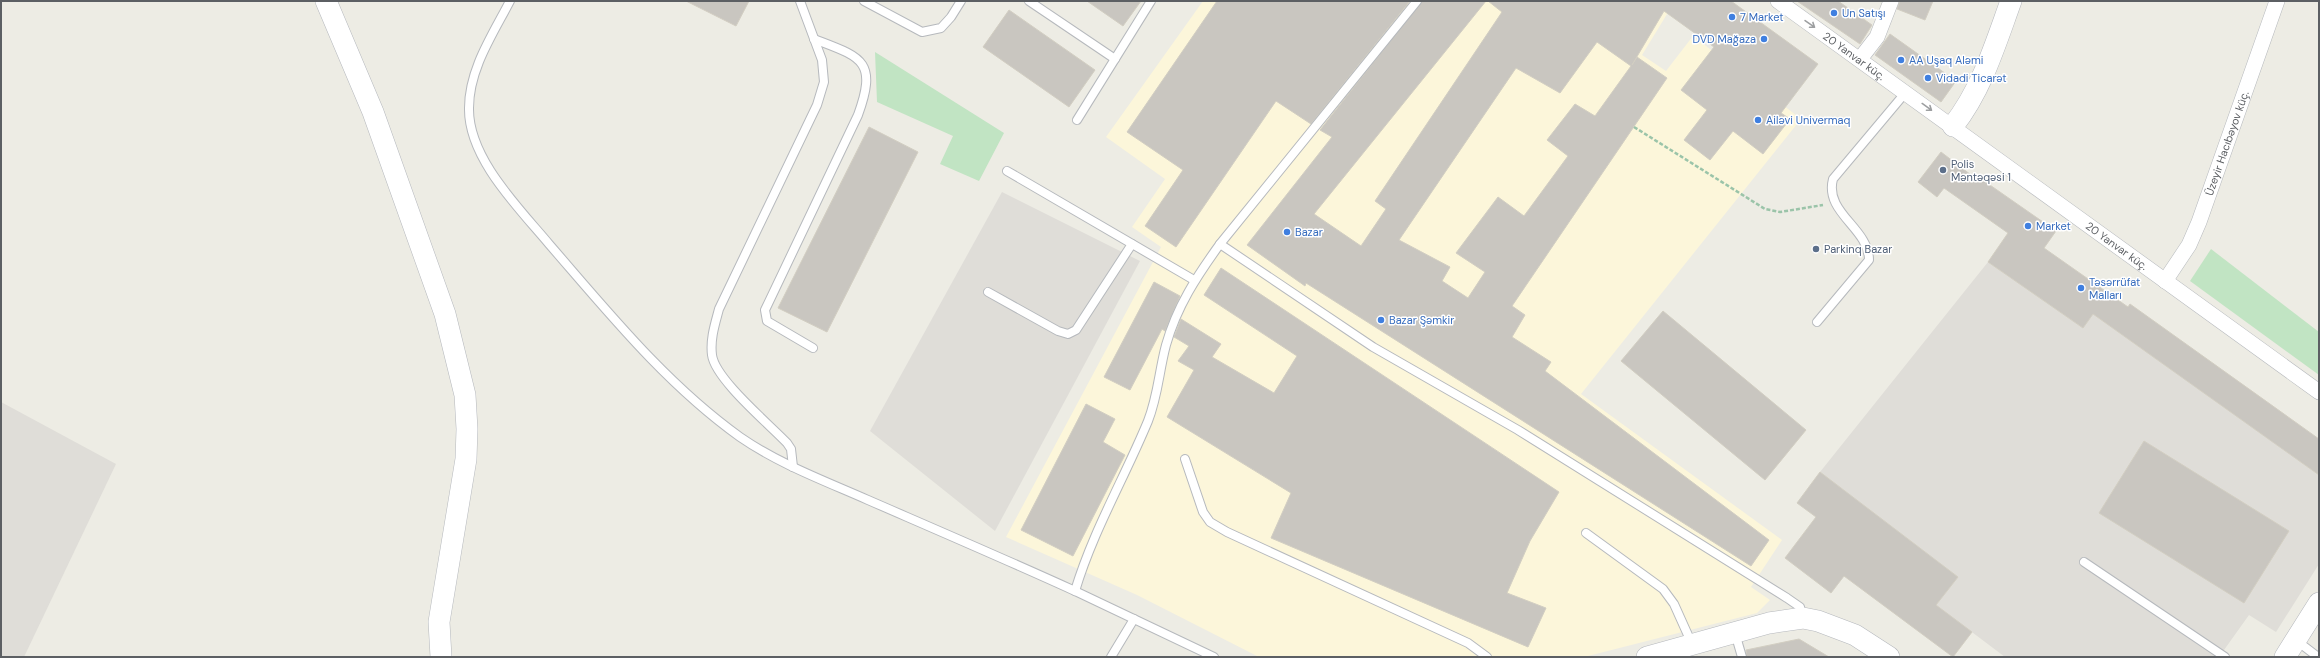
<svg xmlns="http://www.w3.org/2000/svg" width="2320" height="658" font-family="'DM Sans',sans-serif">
<rect width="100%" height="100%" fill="#edece4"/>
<polygon fill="#fcf6da" points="1203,1 1675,1 1642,55 1666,71 1693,36 1801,119 1581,394 1782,540 1751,587 1770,600 1757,613 1584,657 1259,657 1137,595 1006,537 1161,247 1132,227 1165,179 1106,137"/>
<g fill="#dfddd8">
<polygon points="1002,192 1140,261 995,531 870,431"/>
<polygon points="1988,262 2083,328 2093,314 2319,475 2319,564 2276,632 2249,615 2219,657 2005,657 1936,605 1958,577 1820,472"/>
<polygon points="1,402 116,464 24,657 1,657"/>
</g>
<g fill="#c1e4c3">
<polygon points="875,52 1004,133 979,181 940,164 953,136 877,102"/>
<polygon points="2211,249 2319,332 2319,375 2190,281"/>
</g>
<g fill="#c9c6c0" stroke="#d2cec2" fill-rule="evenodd">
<polygon points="686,1 749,1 736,26"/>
<polygon points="1087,1 1141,1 1123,26"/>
<polygon points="1217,1 1410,1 1311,124 1276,101 1176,247 1145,226 1183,170 1127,132"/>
<path d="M1422 1H1486L1314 214 1361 246 1386 209 1375 201 1502 12 1488 1H1731L1818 64 1781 113 1790 119 1763 154 1733 131 1710 160 1684 140 1707 110 1681 90 1714 47 1664 11 1632 65 1637 57 1667 78 1512 306 1525 315 1512 337 1551 362 1545 371 1769 540 1751 566 1306 283 1305 286 1247 245 1332 137 1320 130ZM1597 42 1631 66 1595 116 1575 104 1547 140 1568 156 1524 216 1498 197 1456 253 1485 272 1468 298 1442 281 1450 267 1399 240 1516 68 1560 93Z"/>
<polygon points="1797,1 1838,1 1872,25 1860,44"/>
<polygon points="1900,1 1933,1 1925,20 1897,9"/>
<polygon points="1009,10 1095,70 1069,107 983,47"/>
<polygon points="1890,34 1956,81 1941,102 1875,55"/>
<polygon points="869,127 918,152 827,332 778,308"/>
<polygon points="1941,152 1975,178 1977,176 2056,231 2044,248 2128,307 2130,304 2319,439 2319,475 2093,314 2083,328 1988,262 2008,233 1944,188 1937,197 1918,182"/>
<polygon points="1221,268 1559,492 1530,541 1507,593 1546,608 1528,647 1271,538 1291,493 1167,417 1194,370 1178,361 1189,346 1174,337 1181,319 1221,344 1212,357 1274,393 1297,356 1204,295"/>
<polygon points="1154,282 1180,296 1165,331 1162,329 1130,390 1104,377"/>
<polygon points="1663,311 1806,430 1765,480 1621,361"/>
<polygon points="1086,404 1115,419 1103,442 1125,455 1073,556 1021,530"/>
<polygon points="2144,441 2289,531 2244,603 2099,513"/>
<polygon points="1820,472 1958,577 1936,605 1972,632 1953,657 1844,576 1831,593 1785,558 1816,517 1797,503"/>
<polygon points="1799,639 1829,657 1747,657 1746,650"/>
</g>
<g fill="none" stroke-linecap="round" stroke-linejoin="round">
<defs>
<g id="lane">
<path d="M510 1C493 34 469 69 469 108 468 158 519 208 549 244 608 312 666 384 740 437 779 464 825 481 868 500 937 530 1007 560 1075 591"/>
<polyline points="864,1 922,32 941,28 951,17 961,1"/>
<polyline points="1029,1 1115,59"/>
<polyline points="1417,1 1220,244 1373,347 1518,430 1787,598 1800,607 1802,617"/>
<polyline points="1077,120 1151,1"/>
<polyline points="1007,171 1194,280"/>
<polyline points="988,292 1058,331 1068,334 1076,330 1132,244"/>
<path d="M1817 322 1869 260C1869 228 1824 213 1833 179L1906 92"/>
<path d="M813 348 767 321 765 310 858 115C878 60 861 57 814 39"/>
<polyline points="1185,459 1203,512 1210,522 1227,532 1468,643 1487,657"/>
<path d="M793 467 791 449 787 443C769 424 715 379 712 355 710 339 715 324 719 309L817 105 824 82 822 60 800 1"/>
<polyline points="1586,533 1663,589 1674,604 1692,644"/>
<polyline points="2084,562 2225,657"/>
<polyline points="1735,633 1742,657"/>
<polyline points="2297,641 2318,657"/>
<polyline points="1111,657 1134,619"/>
<path d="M1214 657 1075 591C1093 531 1124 479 1148 421 1158 396 1159 371 1166 345 1177 306 1197 276 1220 244"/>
</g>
<g id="street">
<path id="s1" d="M1778 1 2319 392"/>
<polyline points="1860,59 1877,37 1891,1"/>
<path id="s2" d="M2165 281 2189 245 2199 222 2277 1"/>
</g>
<g id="secondary">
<polyline points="326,1 373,112 445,314 465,395 467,429 466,459 439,622 441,657"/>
<path d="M1953 126C1982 89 1995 45 2011 1"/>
<polyline points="1647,657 1769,623 1803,618 1818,621 1855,635 1889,657"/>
<polyline points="2285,657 2319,603"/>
</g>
</defs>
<use href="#lane" stroke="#b6b9bd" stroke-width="10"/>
<use href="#street" stroke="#b6b9bd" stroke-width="16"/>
<use href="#secondary" stroke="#b5b8bd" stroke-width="22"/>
<polyline stroke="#9bc4a9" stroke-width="2.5" stroke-dasharray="4 2" stroke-linecap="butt" points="1634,127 1765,209 1780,212 1823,205"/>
<use href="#lane" stroke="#fff" stroke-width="8"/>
<use href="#street" stroke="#fff" stroke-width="15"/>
<use href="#secondary" stroke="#fff" stroke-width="21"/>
</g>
<defs><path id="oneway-shaft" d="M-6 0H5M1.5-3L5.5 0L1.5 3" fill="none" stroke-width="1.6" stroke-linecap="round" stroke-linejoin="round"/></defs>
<g stroke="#9d9fa1">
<use href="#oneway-shaft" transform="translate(1810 24) rotate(35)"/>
<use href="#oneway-shaft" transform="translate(1927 107) rotate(36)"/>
</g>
<g fill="#3f7fe0" stroke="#fff" stroke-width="1.5">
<circle cx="1834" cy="13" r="4"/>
<circle cx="1732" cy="17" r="4"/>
<circle cx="1764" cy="39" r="4"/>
<circle cx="1901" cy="60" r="4"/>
<circle cx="1928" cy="78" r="4"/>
<circle cx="1758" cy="120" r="4"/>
<circle cx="2028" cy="226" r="4"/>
<circle cx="1287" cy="232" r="4"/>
<circle cx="2081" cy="288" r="4"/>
<circle cx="1381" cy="320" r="4"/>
</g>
<g fill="#5c6f8a" stroke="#fff" stroke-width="1.5">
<circle cx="1943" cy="170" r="4"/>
<circle cx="1816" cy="249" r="4"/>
</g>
<g text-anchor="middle" stroke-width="3" stroke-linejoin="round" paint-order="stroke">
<g font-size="11" fill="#366cbe" stroke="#fff" text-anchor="start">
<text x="1842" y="17">Un Satışı</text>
<text x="1740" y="21">7 Market</text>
<text x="1756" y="43" text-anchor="end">DVD Mağaza</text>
<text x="1909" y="64">AA Uşaq Aləmi</text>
<text x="1936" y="82">Vidadi Ticarət</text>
<text x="1766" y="124">Ailəvi Univermaq</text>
<text x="2036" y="230">Market</text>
<text x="1295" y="236">Bazar</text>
<text x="2089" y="286">Təsərrüfat<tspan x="2089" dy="13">Malları</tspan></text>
<text x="1389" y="324">Bazar Şəmkir</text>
</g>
<g font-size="11" fill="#5c5f63" stroke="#fff">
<text dy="4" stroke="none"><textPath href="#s1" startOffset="94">20 Yanvar küç.</textPath></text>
<text dy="4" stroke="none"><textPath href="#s2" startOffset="152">Üzeyir Hacıbəyov küç.</textPath></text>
<text dy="4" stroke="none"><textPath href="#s1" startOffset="418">20 Yanvar küç.</textPath></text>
</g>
<g font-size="11" fill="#4e5e75" stroke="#fff" text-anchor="start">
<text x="1951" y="168">Polis<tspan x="1951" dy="13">Məntəqəsi 1</tspan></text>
<text x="1824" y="253">Parkinq Bazar</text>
</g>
</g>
<rect width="2320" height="658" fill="none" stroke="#5c5f63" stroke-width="4"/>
</svg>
